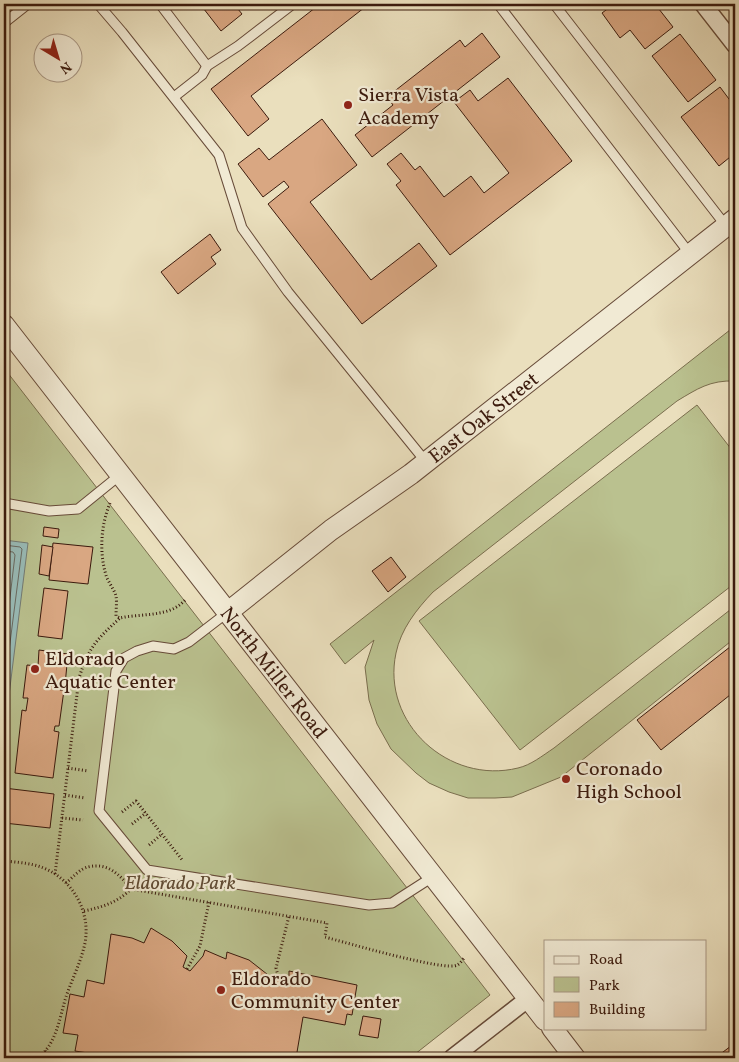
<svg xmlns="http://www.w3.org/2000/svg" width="739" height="1062" font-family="Vollkorn,serif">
<rect width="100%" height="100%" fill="#eadfbd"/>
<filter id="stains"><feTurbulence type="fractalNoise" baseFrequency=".004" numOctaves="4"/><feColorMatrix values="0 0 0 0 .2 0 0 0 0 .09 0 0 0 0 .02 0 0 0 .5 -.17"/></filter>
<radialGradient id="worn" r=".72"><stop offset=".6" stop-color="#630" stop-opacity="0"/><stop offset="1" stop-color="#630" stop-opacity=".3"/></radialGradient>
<g fill="#bac18f" stroke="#7a6e4e">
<path d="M735 326V381C710 380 697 389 677 401L433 592C416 610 401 629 396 653 381 723 449 785 518 768 531 765 542 756 554 748L735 606V638L561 777 512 797 495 798H468L449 792 429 783 416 773 391 749 377 724 369 700 365 667 374 640 345 664 330 644Z"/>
<polygon points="4,368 490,995 410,1058 4,1058"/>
<polygon points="697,405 735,454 735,583 520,750 419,621"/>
</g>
<polygon fill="#99bcb8" stroke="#737b74" points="4,540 28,543 9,695 4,695"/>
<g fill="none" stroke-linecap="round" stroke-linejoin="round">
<g stroke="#6a6b62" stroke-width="1">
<polyline points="4,545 20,547 22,549 4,690"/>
<polyline points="4,551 13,552 15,555 4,648"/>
</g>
</g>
<g fill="#d9a782" stroke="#3b1a0d">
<polygon points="200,4 234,4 242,14 221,31"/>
<polygon points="320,4 369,4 251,96 269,119 248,136 211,89"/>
<polygon points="614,4 655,4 673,27 645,49 630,30 620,38 602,13"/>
<polygon points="482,33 500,57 372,157 355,135 393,105 387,97 460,40 465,47"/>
<polygon points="680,34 716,80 688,102 652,56"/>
<polygon points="508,78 572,161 450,255 396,185 401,181 387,164 401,153 415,170 420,166 444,197 471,176 484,193 509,173 454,102 470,90 478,101"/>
<polygon points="720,87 735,107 735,153 719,166 681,117"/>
<polygon points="322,119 357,165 310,202 371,280 419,243 437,266 362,324 268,204 289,187 284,181 263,197 238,164 259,148 269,160"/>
<polygon points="210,234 221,250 211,257 216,264 178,294 161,272"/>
<polygon points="44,527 59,529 58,538 43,536"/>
<polygon points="53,543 93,547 88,584 49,580"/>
<polygon points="42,545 53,547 49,576 39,574"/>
<polygon points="391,557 406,577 388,592 372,571"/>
<polygon points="44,588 68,591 62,639 38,636"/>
<polygon points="735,643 735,691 661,750 637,720"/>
<polygon points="39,650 68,654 65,685 60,684 60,690 64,690 59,726 55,726 54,731 59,732 53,778 15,773 22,710 26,711 28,698 23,698 27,665 38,666"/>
<polygon points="4,706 7,706 5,725 4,725"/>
<polygon points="4,788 54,794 50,828 4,823"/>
<polygon points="151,928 172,941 187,956 183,967 190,971 203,956 205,950 226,959 227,952 249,960 272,978 272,980 289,976 289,971 357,985 352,1015 347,1014 345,1025 303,1017 296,1058 101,1058 101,1055 75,1051 78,1035 63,1033 70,994 84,997 87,980 104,984 111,934 132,938 144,943"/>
<polygon points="363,1016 381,1019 378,1038 359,1035"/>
<polygon points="735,1043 735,1058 715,1058"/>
</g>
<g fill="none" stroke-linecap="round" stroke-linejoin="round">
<defs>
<g id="service">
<polyline points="98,4 122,32 219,155 242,228 288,292 426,462"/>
<polyline points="160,4 207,66"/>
<polyline points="498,4 690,254"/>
<polyline points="554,4 726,226"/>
<polyline points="4,23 28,4"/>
<polyline points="174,97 202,75 207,66 238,46 293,4"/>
<polyline points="4,503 49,511 78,509 120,475"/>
<polyline points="228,612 189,642 174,649 153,646 137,651 124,658 116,671 99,811 147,870 369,905 392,903 434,876"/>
</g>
<g id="minor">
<polyline points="703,4 735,45"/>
<polyline points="452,1058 529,998"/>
</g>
<g id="tertiary">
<path id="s1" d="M4 325 545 1020"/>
<path id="s2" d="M228 612 331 530 411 474 735 219"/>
<polyline points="552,1028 575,1058"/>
</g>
</defs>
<use href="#service" stroke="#674b39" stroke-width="11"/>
<use href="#minor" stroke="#674b39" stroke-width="19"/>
<use href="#tertiary" stroke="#674b39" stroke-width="22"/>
<g stroke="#3b1a0d" stroke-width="3" stroke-dasharray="1 2.5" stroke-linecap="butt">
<path d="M110 503C101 525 99 552 106 575 108 582 114 589 116 596 117 602 116 609 116 616L120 618C142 613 170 618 186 599"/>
<polyline points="68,768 88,771"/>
<polyline points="65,795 85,798"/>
<polyline points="122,812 136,801 183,861"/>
<polyline points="62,818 83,820"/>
<polyline points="132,824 146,813"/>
<polyline points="149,845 162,834"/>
<path d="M4 861C16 862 30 863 41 867 72 878 91 911 85 943 81 962 72 979 66 997 59 1019 57 1043 38 1058"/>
<path d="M55 874 79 678C89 647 96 640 120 618"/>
<path d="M66 883C72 878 81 868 88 867 108 862 120 875 131 889"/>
<path d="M84 911C102 907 117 903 131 889L327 923 325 937C344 942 446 972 457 965 460 964 463 959 465 957"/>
<polyline points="187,969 200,946 209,902"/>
<polyline points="279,979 276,968 289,916"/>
<polyline points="45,1051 54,1058"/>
</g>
<use href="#service" stroke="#f1ead4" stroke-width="9"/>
<use href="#minor" stroke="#f1ead4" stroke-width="16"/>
<use href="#tertiary" stroke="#f1ead4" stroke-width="20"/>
</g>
<g fill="#8f2418" stroke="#f1ead4" stroke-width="2">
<circle cx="348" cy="105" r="5"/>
<circle cx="35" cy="669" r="5"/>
<circle cx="566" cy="779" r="5"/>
<circle cx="221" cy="990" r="5"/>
</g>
<g text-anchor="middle" stroke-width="4.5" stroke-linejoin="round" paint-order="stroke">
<g font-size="20" fill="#3b1a0d" stroke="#f1ead4" text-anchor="start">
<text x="358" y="101">Sierra Vista<tspan x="358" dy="23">Academy</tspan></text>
<text x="45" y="665">Eldorado<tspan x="45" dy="23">Aquatic Center</tspan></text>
<text x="576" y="775">Coronado<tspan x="576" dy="23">High School</tspan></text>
<text x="231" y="985">Eldorado<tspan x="231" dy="23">Community Center</tspan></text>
</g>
<g font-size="20" fill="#3b1a0d" stroke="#f1ead4">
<text dy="7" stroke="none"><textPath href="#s2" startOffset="321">East Oak Street</textPath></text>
<text dy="7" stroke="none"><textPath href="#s1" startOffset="440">North Miller Road</textPath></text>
</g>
<g font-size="20" font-style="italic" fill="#614c34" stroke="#f1ead4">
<text x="180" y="889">Eldorado Park</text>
</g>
</g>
<rect width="739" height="1062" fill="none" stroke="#eadfbd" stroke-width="20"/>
<rect x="5" y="5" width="729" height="1052" fill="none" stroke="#3b1a0d" stroke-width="2.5"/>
<rect x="10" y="10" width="719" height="1042" fill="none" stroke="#3b1a0d"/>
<rect x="544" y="940" width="162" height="90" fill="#f1ead4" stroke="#a89784"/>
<rect x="554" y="956" width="25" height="8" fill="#f1ead4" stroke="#a89784"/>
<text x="589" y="964" font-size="15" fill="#3b1a0d">Road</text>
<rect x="554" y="977" width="25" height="15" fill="#bac18f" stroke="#a89784"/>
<text x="589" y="990" font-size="15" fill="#3b1a0d">Park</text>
<rect x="554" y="1002" width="25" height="15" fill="#d9a782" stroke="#a89784"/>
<text x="589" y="1014" font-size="15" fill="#3b1a0d">Building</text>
<g transform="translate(58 58) rotate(142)"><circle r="24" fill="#f1ead4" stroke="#a89784"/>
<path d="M0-4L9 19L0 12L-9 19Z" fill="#8f2418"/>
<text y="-8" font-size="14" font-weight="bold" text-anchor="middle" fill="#3b1a0d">N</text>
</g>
<rect width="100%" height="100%" filter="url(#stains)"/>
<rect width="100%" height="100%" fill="url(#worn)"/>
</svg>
